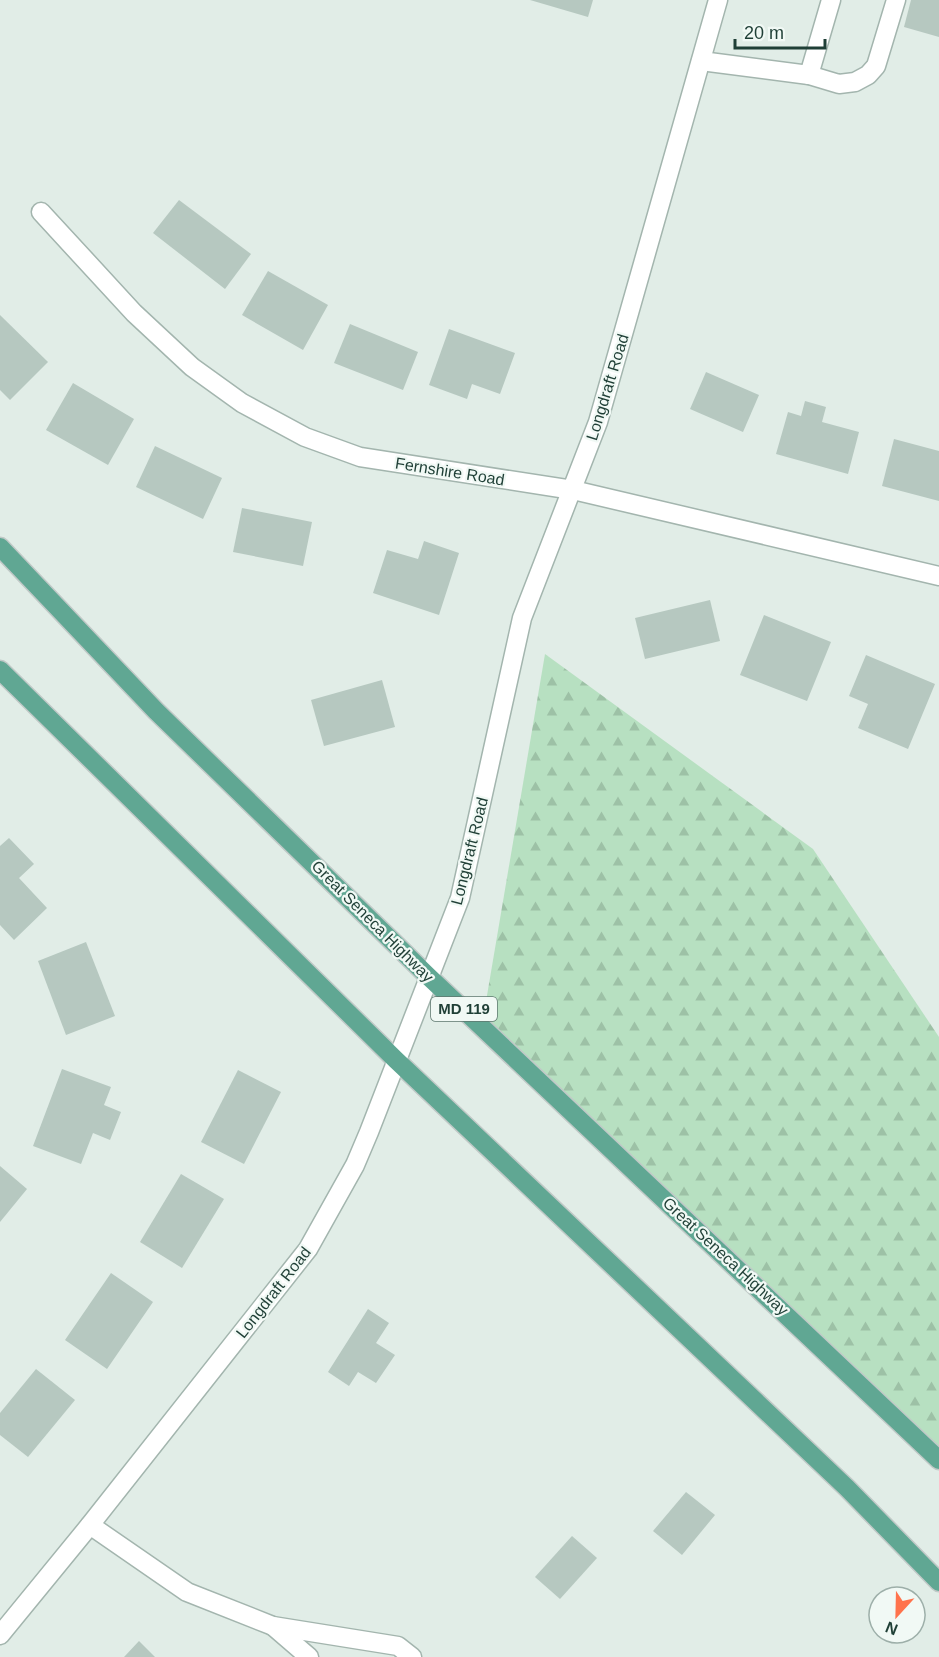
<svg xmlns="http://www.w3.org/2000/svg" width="939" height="1657" font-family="Arial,sans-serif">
<defs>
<pattern id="forest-firs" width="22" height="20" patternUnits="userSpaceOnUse" patternTransform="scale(1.5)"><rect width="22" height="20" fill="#b7e0c1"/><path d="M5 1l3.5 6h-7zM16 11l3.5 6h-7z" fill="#9dc1a6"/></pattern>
</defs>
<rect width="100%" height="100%" fill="#e1ede7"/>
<polygon fill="url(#forest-firs)" points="545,654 813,849 939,1037 939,1462 482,1025"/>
<g fill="#b6c8c0">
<polygon points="530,0 593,0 588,17"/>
<polygon points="911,0 939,0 939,37 904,27"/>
<polygon points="179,200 251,254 225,289 153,233"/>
<polygon points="268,271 328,305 303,350 242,315"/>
<polygon points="0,315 48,362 10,400 0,390"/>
<polygon points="350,324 418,352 403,390 334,363"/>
<polygon points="449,329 515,353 500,394 472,384 467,399 429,385"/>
<polygon points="706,372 759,395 743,432 690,409"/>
<polygon points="73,383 134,419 108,465 46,430"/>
<polygon points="805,401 826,407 822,422 859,432 848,474 776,454 788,412 801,416"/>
<polygon points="894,439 939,451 939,501 882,486"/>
<polygon points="155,446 222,478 203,519 136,487"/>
<polygon points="242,508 312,522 303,566 233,552"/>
<polygon points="424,541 459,553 439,615 373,593 387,550 418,559"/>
<polygon points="710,600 720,641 645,659 635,618"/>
<polygon points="764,615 831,642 807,701 740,675"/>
<polygon points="866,655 935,684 908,749 858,728 868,704 849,696"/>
<polygon points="382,680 395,727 324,746 311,700"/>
<polygon points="9,838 34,864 19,878 47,908 14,940 0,925 0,846"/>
<polygon points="86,942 115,1016 66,1035 38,961"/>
<polygon points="62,1069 111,1087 104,1105 121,1112 110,1140 93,1133 81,1164 33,1146"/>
<polygon points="238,1070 281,1092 244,1164 201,1142"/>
<polygon points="0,1166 27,1189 0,1222"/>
<polygon points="181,1174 224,1199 182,1268 140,1242"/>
<polygon points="111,1273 153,1302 107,1369 65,1340"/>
<polygon points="368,1309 389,1323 376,1343 395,1355 376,1383 358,1372 349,1386 328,1372"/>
<polygon points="36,1369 75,1400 28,1457 0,1435 0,1413"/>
<polygon points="686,1492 715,1515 682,1555 653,1531"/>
<polygon points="572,1536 597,1558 560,1599 535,1577"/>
<polygon points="139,1641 155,1657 124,1657"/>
</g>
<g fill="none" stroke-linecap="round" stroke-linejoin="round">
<defs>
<g id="minor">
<polyline points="701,61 809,75 839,84 855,82 868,75 876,66 896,0"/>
<polyline points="809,75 831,0"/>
<polyline points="41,212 134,313 192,367 242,403 305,437 360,457 573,490 939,576"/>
<polyline points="90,1525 187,1592 273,1626 398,1646 412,1657"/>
<polyline points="273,1626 309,1657"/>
<polyline points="0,1635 90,1525 308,1249 355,1165 369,1132 460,898 522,618 598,422 718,0"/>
</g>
<g id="major">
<polyline points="0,547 156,711 429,977 939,1460"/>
<polyline points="0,670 396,1060 847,1488 939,1582"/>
</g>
</defs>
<use href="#minor" stroke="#a3b5ae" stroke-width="21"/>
<use href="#major" stroke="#c0c9c7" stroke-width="21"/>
<use href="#minor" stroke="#fff" stroke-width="18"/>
<use href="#major" stroke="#60a793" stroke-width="18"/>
</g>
<g text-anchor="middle" stroke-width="4.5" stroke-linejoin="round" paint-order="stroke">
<rect fill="#f1f9f5" stroke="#5e776f" stroke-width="1.5" x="431" y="997" width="66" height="24" rx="4.5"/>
<g font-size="15" font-weight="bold" fill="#1f3f36">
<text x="464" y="1014">MD 119</text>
</g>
<g font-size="16" fill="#1f3f36" stroke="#f1f9f5">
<text transform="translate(607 387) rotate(-73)" y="6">Longdraft Road</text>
<text transform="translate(450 471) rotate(9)" y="6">Fernshire Road</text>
<text transform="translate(469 851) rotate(-76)" y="6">Longdraft Road</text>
<text transform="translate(373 921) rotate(45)" y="6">Great Seneca Highway</text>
<text transform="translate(726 1256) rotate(43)" y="6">Great Seneca Highway</text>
<text transform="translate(273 1292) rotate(-52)" y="6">Longdraft Road</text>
</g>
</g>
<g transform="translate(897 1615) rotate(202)"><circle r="28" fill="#f1f9f5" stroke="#9dafa9" stroke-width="1.5"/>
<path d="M0-4.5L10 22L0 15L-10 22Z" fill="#ff734c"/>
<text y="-9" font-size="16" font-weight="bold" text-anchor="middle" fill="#1f3f36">N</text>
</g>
<path d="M735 39v9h90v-9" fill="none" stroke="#1f3f36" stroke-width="3"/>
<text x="744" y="39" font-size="18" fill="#1f3f36" stroke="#f1f9f5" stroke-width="4.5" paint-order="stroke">20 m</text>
</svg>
